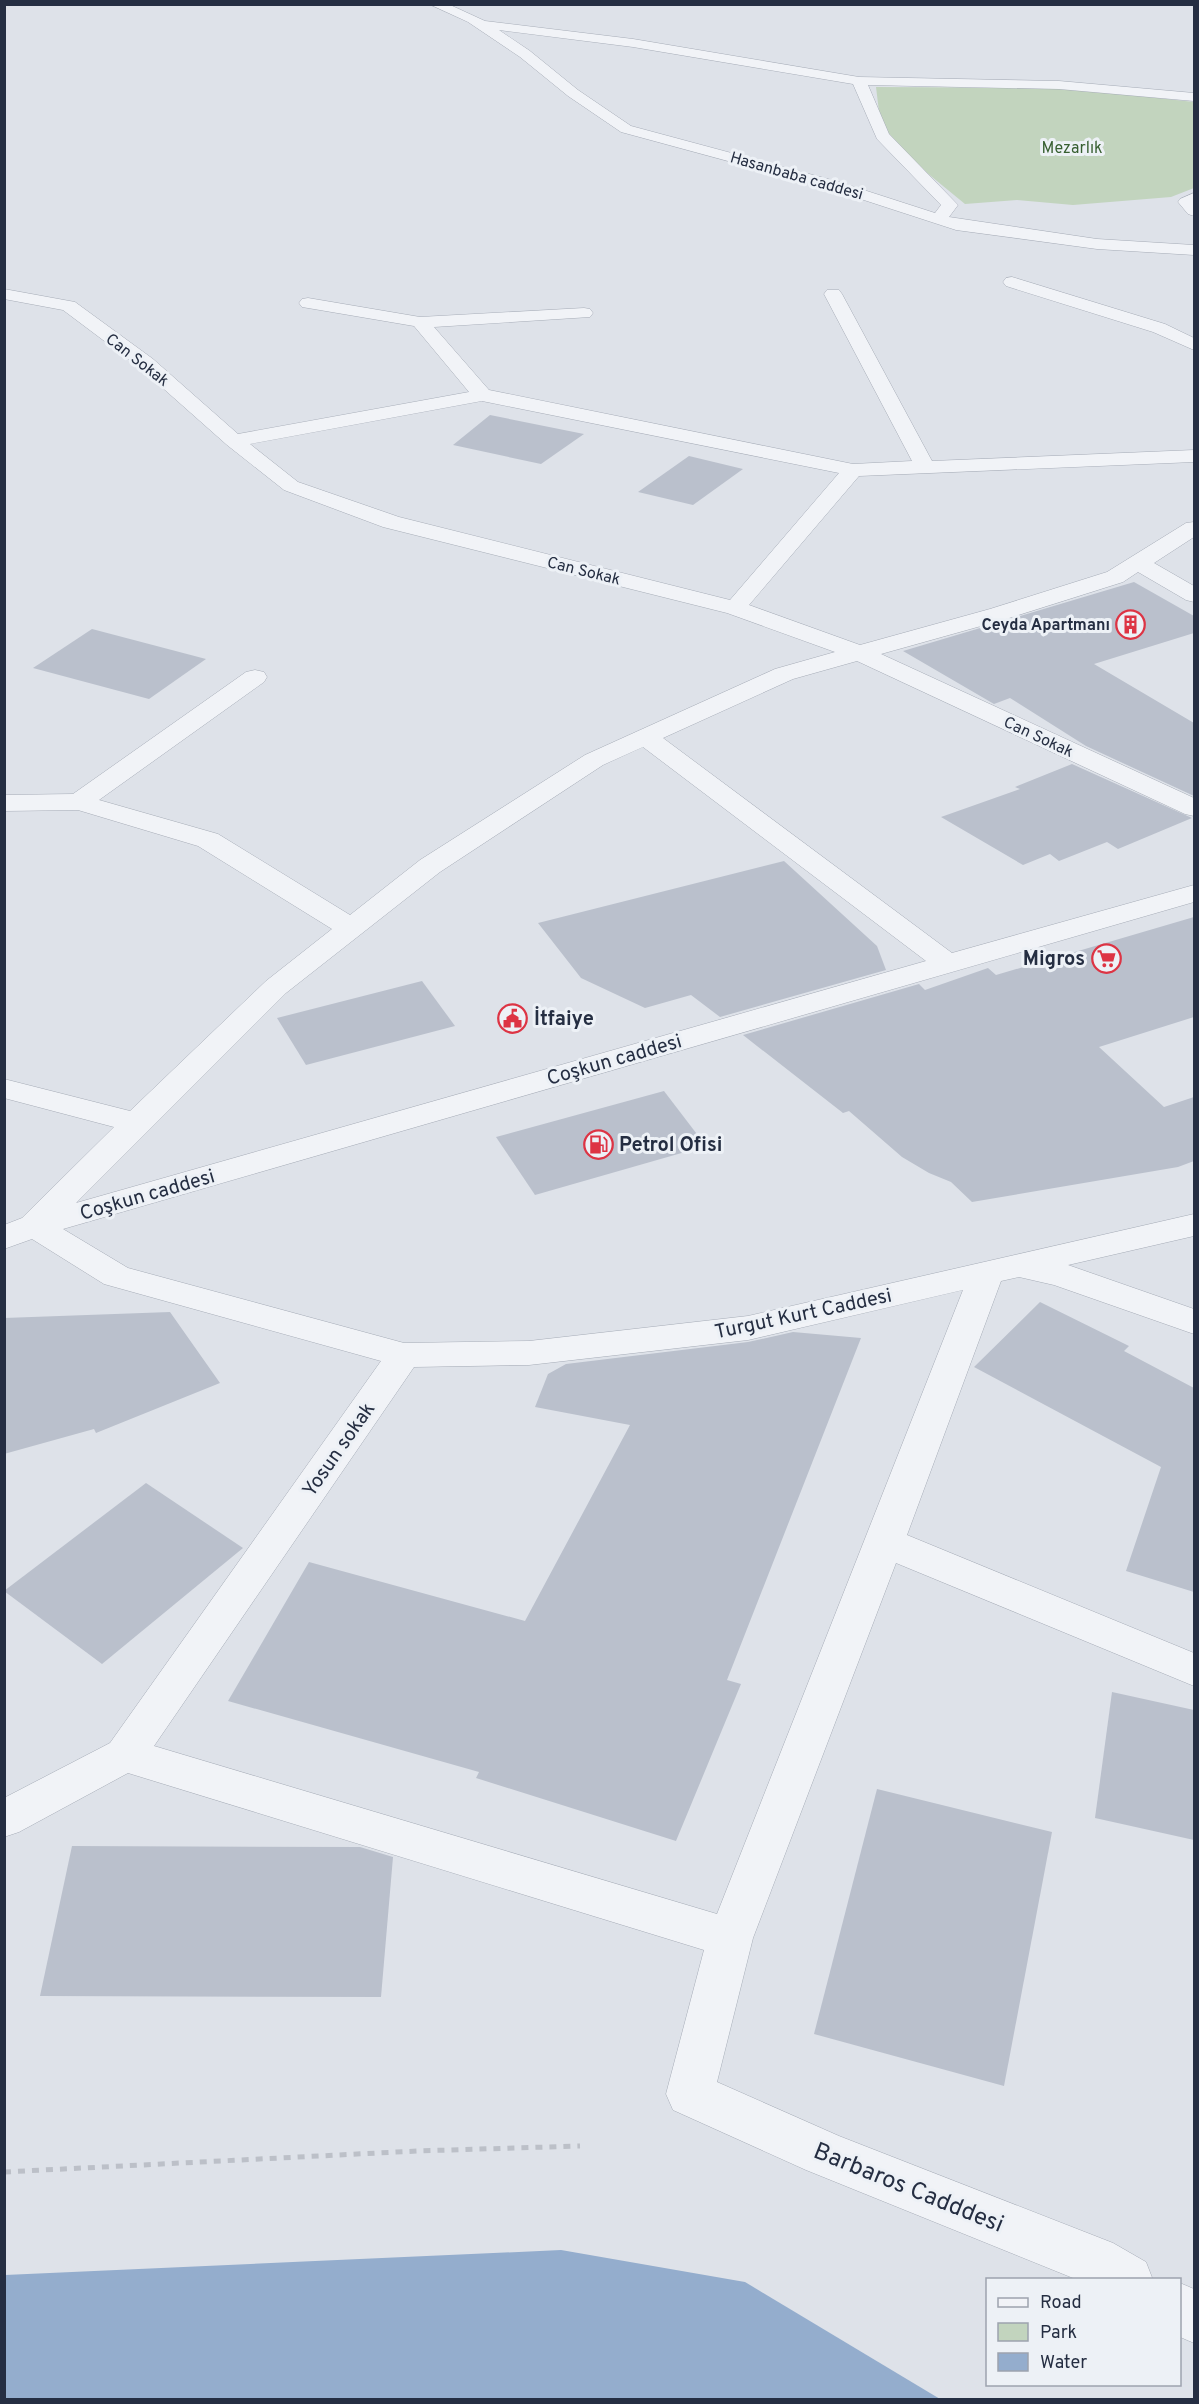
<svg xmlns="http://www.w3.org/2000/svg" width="1199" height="2404" font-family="Overpass,sans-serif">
<rect width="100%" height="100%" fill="#dee2e9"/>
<polygon fill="#c2d4be" points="876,87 1067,88 1194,102 1194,188 1171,197 1073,205 1017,200 965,204 882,136"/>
<polygon fill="#94adcd" points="561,2250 745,2282 940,2399 5,2399 5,2275"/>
<g fill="#bac0cc">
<polygon points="490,415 584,434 541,464 453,445"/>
<polygon points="689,456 743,469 693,505 638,492"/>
<polygon points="1134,582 1194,616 1194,633 1094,664 1194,723 1194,796 1086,746 1010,698 994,704 903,651"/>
<polygon points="92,629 206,659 149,699 33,668"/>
<polygon points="1072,764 1192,818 1118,849 1107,842 1059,861 1050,854 1023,865 941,817 1020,789 1015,787"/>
<polygon points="784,861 877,946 886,970 720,1017 691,995 645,1008 581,978 538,923"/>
<polygon points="1194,917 1194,1017 1099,1047 1164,1107 1194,1097 1194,1161 1178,1167 972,1202 951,1182 929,1173 902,1157 849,1111 843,1113 743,1035 919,984 925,990 988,968 996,975"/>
<polygon points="422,981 455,1026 306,1065 277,1018"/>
<polygon points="664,1091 706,1146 535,1195 496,1137"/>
<polygon points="1040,1302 1129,1346 1124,1351 1194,1388 1194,1592 1126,1571 1161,1467 974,1367"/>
<polygon points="170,1312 220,1383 96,1433 94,1429 4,1454 4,1318"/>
<polygon points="793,1332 861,1338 727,1680 741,1684 676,1841 476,1778 479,1772 228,1701 309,1562 525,1621 630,1425 535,1407 548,1374 566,1364 748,1342"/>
<polygon points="146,1483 243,1548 102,1664 4,1591"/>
<polygon points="1112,1692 1194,1710 1194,1840 1095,1818"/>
<polygon points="877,1789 1052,1832 1004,2086 814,2034"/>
<polygon points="72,1846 360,1847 393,1857 381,1997 40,1996"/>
</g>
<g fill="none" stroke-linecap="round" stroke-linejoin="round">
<defs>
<g id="minor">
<path d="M429 4H448L485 21 633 39 859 77 1059 81 1194 93V101L1059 89 868 85 889 134 958 205 949 217 1097 239 1194 245V255L1097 249 956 230 827 188 621 132 568 96 520 57 468 22ZM499 30 633 47 853 84 877 139 941 205 935 213 839 182 631 126 578 90 530 51Z"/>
<polygon points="1194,193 1194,216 1188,214 1178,202 1180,199"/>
<polygon points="1012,277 1165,324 1194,338 1194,350 1153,332 1006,286 1003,282 1006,278"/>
<path d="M4 289 75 302 153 359 238 434 469 392 414 326 308 308 302 307 299 303 302 299 308 298 420 317 584 308 590 309 593 313 590 317 434 327 489 390 853 464 912 461 824 294 827 290H839L842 294 932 461 1194 450V462L859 476 749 605 860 645 990 609 1107 572 1186 523 1194 522V537L1154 563 1194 586V602L1186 600 1138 572 1123 582 1006 619 881 654 1194 798V816L1185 814 857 661 793 679 663 738 952 953 1194 885V902L63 1229 128 1268 404 1343 529 1341 748 1316 1194 1214V1236L1068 1265 1194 1309V1334L1054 1285 1019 1277 1001 1281 907 1535 1194 1653V1686L896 1563 753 1938 717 2082 839 2136 1113 2243 1146 2262 1153 2280H1078L806 2170 673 2110 666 2094 704 1950 128 1773 19 1832 4 1837V1798L110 1743 381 1361 104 1284 32 1239 4 1249V1225L22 1218 114 1127 4 1098V1079L130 1111 266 981 332 929 198 846 78 810 4 811V795L73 794 246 672 255 670 264 672 267 677 264 682 99 800 218 834 350 915 420 860 585 755 775 669 835 652 727 613 383 527 284 490 227 445 139 367 63 310 4 299ZM482 401 839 473 730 600 399 517 298 482 250 444ZM643 747 926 961 76 1203 286 993 440 872 603 765ZM963 1290 717 1914 154 1746 414 1367 529 1365 748 1340Z"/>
<polygon points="1180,2283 1194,2289 1194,2343 1180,2337"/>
</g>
</defs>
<use href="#minor" stroke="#a6acb7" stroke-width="1"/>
<polyline stroke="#bcc0c8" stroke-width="5" stroke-dasharray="7 7" stroke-linecap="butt" points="4,2172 417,2151 580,2146"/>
<use href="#minor" fill="#f1f3f7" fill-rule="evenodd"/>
</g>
<defs>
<symbol id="building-ring" viewBox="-11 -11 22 22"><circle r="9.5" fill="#edf1f6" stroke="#dd3444" stroke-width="1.5"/><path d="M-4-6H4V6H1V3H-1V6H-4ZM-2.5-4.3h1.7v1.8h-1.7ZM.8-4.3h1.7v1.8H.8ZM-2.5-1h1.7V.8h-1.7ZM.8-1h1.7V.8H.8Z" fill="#dd3444"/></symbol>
<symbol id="supermarket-ring" viewBox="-11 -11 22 22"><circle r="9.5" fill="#edf1f6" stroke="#dd3444" stroke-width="1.5"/><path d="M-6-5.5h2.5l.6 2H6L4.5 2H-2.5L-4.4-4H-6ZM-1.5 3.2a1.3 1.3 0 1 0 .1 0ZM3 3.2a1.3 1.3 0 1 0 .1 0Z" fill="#dd3444"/></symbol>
<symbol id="civic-ring" viewBox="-11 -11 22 22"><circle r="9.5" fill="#edf1f6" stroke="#dd3444" stroke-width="1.5"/><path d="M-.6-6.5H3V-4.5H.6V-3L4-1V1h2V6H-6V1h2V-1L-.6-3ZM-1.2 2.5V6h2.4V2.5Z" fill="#dd3444"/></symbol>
<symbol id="fuel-ring" viewBox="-11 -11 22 22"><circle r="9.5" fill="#edf1f6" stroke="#dd3444" stroke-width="1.5"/><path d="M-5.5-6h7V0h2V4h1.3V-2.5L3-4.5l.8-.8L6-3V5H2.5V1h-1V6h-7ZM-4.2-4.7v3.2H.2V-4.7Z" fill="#dd3444"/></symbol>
</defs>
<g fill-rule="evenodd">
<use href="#building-ring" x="1114" y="608" width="33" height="33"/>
<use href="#supermarket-ring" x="1090" y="942" width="33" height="33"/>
<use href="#civic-ring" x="496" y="1002" width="33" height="33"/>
<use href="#fuel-ring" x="582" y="1128" width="33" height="33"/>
</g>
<g text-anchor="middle" stroke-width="6" stroke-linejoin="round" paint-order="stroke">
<g font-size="16" fill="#375f31" stroke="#edf1f6">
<text x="1072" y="153">Mezarlık</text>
</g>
<g font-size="16" fill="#252e42" stroke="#edf1f6">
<text transform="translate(797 175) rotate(16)" y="6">Hasanbaba caddesi</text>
<text transform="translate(138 359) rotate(38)" y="6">Can Sokak</text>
<text transform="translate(584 570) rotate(14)" y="6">Can Sokak</text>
<text transform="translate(1039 736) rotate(25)" y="6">Can Sokak</text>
</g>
<g font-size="16" font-weight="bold" fill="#252e42" stroke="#edf1f6" text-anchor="end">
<text x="1110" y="630">Ceyda Apartmanı</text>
</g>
<g font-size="20" font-weight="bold" fill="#252e42" stroke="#edf1f6" text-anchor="start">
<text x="1085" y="965" text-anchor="end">Migros</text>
<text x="534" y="1025">İtfaiye</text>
<text x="619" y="1151">Petrol Ofisi</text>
</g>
<g font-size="20" fill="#252e42" stroke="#edf1f6">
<text transform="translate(614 1059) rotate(-16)" y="7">Coşkun caddesi</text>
<text transform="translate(147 1194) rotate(-16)" y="7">Coşkun caddesi</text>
<text transform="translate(803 1313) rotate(-12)" y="7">Turgut Kurt Caddesi</text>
<text transform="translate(338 1449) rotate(-55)" y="7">Yosun sokak</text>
</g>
<g font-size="24" fill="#252e42" stroke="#edf1f6">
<text transform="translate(909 2187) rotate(22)" y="8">Barbaros Cadddesi</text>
</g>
</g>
<rect width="1199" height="2404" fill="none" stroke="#252e42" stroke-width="12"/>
<rect x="986" y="2278" width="195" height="108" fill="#edf1f6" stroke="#9da3ae" stroke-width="1.5"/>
<rect x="998" y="2298" width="30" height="9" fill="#f1f3f7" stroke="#9da3ae" stroke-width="1.5"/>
<text x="1040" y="2308" font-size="18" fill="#252e42">Road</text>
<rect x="998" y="2323" width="30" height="18" fill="#c2d4be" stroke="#9da3ae" stroke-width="1.5"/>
<text x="1040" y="2338" font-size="18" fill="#252e42">Park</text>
<rect x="998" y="2353" width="30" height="18" fill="#94adcd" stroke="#9da3ae" stroke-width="1.5"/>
<text x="1040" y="2368" font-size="18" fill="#252e42">Water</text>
</svg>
